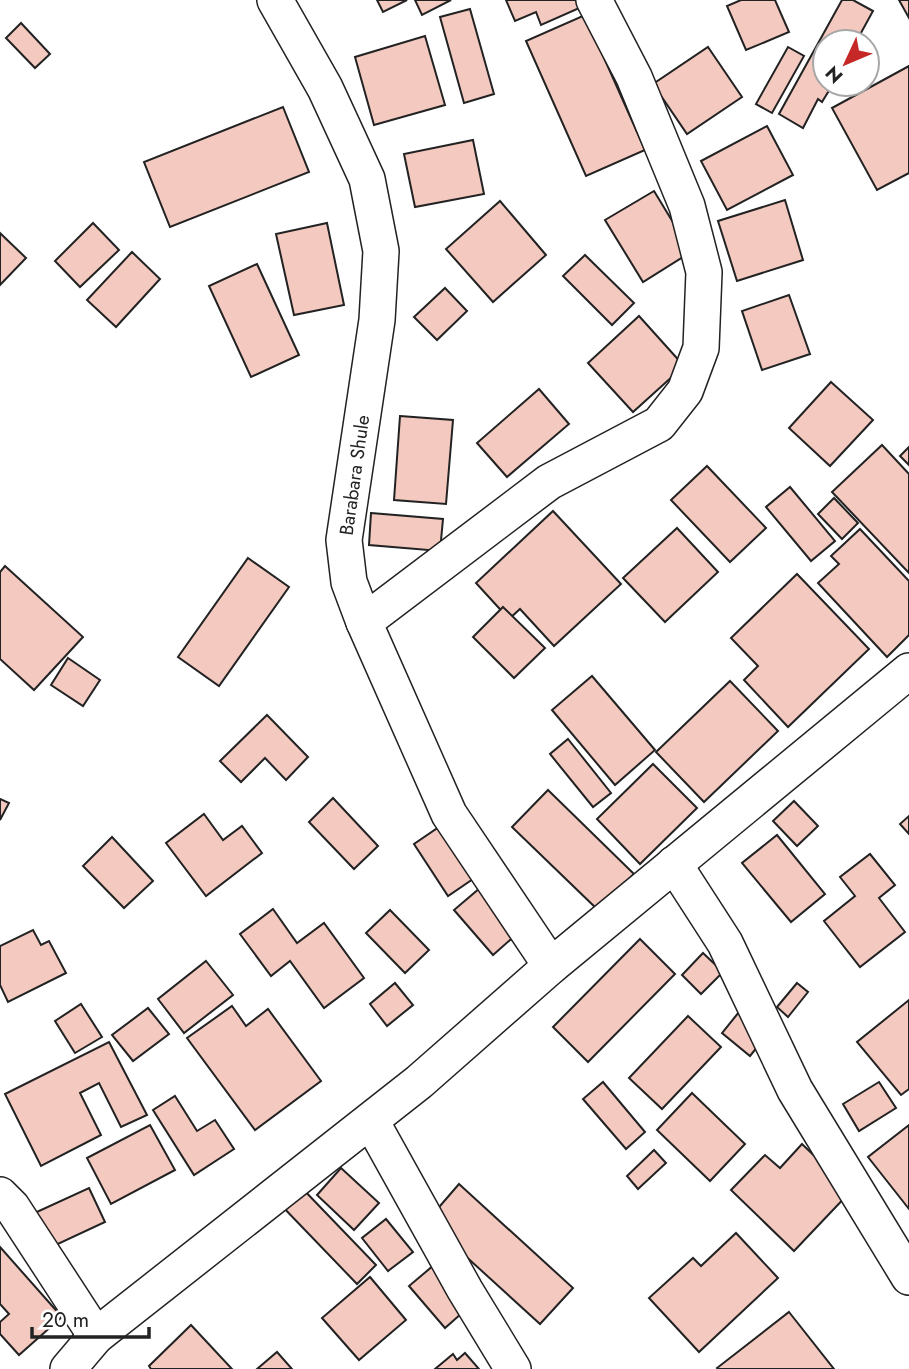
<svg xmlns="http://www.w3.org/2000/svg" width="909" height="1369" font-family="Jost,sans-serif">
<rect width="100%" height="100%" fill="#fff"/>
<g fill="#f3c9c0" stroke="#222" stroke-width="2">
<polygon points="377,0 407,0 383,12"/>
<polygon points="415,0 451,0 422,15"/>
<polygon points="506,0 582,0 584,6 541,25 536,12 515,21"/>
<polygon points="741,0 775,0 789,32 746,50 727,6"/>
<polygon points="842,0 853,0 873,11 856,42 825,42 825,84 833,84 822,102 818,99 803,128 779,114"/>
<polygon points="899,0 909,0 909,18"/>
<polygon points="470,9 494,94 464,103 440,17"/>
<polygon points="585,15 645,150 586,176 526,41"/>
<polygon points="21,23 50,54 35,68 6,38"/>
<polygon points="425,36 445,105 374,125 355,57"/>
<polygon points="708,47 742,97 687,134 653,84"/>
<polygon points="788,47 804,56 772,113 756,104"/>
<polygon points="909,66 909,173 877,190 832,108"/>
<polygon points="283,107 309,172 170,227 144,162"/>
<polygon points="767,126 793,175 727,210 701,161"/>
<polygon points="473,140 484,194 415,207 404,154"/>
<polygon points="654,191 691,252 643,282 605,220"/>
<polygon points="785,200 803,260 737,281 718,221"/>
<polygon points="500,201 546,255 493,302 446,249"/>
<polygon points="93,223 119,250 80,287 55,261"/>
<polygon points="327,223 344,305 294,315 276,234"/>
<polygon points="0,233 26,258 0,285"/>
<polygon points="132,252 160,279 116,327 87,300"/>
<polygon points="585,255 634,303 612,325 563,276"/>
<polygon points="257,264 299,355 251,377 209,286"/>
<polygon points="445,288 467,311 437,340 414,317"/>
<polygon points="789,295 810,354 762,370 742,311"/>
<polygon points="639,316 684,366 633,412 588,363"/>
<polygon points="831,382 873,420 830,466 789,428"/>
<polygon points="539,389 569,424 507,477 477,443"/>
<polygon points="400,416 453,420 446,504 394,500"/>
<polygon points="882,445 909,474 909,573 832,492"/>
<polygon points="909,447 909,465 900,456"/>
<polygon points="707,466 766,528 730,562 671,500"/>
<polygon points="790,487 835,541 811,561 766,507"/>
<polygon points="834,498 858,523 842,539 818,514"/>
<polygon points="553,511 621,584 554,646 520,609 509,619 476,583"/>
<polygon points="371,513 443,519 440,551 369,545"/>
<polygon points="677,528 718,572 665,622 623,578"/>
<polygon points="860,529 909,581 909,635 887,657 818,583 839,564 831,556"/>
<polygon points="248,558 289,587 219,686 178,657"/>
<polygon points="5,566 83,637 34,690 0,659 0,572"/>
<polygon points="797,574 869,649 788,727 744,680 758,666 731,638"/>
<polygon points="503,607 545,648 514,678 473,637"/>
<polygon points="68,658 100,680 83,706 51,685"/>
<polygon points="592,676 655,750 615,785 552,710"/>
<polygon points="730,681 778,731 704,802 656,752"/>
<polygon points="267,715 308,757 286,780 265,758 241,782 220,761"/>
<polygon points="568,739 611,793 593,807 550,754"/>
<polygon points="653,764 697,808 640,864 597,819"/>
<polygon points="548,790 634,874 598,910 512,827"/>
<polygon points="333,798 378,846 354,869 309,822"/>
<polygon points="0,799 9,803 0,820"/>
<polygon points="794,801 818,826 797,846 773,821"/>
<polygon points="204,814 223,840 242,826 262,853 206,896 166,843"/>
<polygon points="909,816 909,834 900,824"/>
<polygon points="439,827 473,879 448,896 414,844"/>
<polygon points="777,835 825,894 791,922 742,863"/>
<polygon points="112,837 153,881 124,908 83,866"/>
<polygon points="870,854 895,885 879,898 905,932 860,967 824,921 855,896 840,877"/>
<polygon points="480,888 518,933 493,955 454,910"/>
<polygon points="273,909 297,943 324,923 364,978 324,1008 290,961 271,976 240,934"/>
<polygon points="390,910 429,950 405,973 366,933"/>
<polygon points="33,930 41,945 49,941 66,973 8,1002 0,985 0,946"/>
<polygon points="640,939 675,974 588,1062 553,1027"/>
<polygon points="703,953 723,972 701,994 682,975"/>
<polygon points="206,961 233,995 184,1033 158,999"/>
<polygon points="395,983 413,1005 387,1026 370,1004"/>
<polygon points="797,983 808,992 788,1017 777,1007"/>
<polygon points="909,1000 909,1089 901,1095 857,1042"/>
<polygon points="81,1004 102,1037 75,1053 55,1021"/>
<polygon points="232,1006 246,1026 268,1009 321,1081 255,1130 187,1038"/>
<polygon points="148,1008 169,1034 133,1061 112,1035"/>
<polygon points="739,1012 767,1035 750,1056 722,1033"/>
<polygon points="688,1016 721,1047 662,1109 629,1078"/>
<polygon points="109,1042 147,1115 121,1127 99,1083 80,1093 101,1135 41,1166 5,1094"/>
<polygon points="603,1082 645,1132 626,1149 583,1099"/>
<polygon points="879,1082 896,1108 859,1131 843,1104"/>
<polygon points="692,1093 745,1144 710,1181 657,1130"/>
<polygon points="175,1096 197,1131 215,1120 234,1149 194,1175 153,1110"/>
<polygon points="150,1125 175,1170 111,1204 87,1158"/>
<polygon points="909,1125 909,1209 868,1157"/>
<polygon points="802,1144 851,1191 794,1251 731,1190 765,1155 780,1168"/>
<polygon points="654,1150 666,1163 638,1189 627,1176"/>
<polygon points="341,1168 379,1203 354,1230 317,1195"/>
<polygon points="459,1184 573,1288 540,1324 427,1221"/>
<polygon points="299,1185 376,1265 357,1284 279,1203"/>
<polygon points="89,1188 105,1222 45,1250 28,1216"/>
<polygon points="386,1219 413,1252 388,1271 362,1238"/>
<polygon points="736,1233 778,1278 699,1352 649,1298 693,1258 701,1266"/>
<polygon points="0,1247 62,1317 19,1355 0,1334 0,1322 9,1314 0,1304"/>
<polygon points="434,1265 470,1306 445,1328 409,1286"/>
<polygon points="370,1277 406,1320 359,1360 322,1318"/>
<polygon points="789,1312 834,1369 718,1369 717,1368"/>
<polygon points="191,1325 232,1369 151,1369 149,1366"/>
<polygon points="277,1352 292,1369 257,1369"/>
<polygon points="465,1353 479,1369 435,1369 453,1354 457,1360"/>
</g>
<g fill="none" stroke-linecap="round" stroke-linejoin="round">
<defs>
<g id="street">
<polyline points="275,0 325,88 367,179 381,251 377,320 344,540 349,582 364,622 449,814 551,966"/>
<polyline points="364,622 549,482 659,424 685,391 701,348 704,272 687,206 634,77 594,0"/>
<polyline points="674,864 725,943 795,1090 909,1277"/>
<polyline points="371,1121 465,1290 513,1369"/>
<polyline points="0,1195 12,1207 96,1336"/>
<polyline points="68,1369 96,1336 419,1082 551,966 909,671"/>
</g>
</defs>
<use href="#street" stroke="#222" stroke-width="38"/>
<use href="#street" stroke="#fff" stroke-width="35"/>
</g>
<g text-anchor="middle" stroke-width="5" stroke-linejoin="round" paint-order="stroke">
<g font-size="19" fill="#222" stroke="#fff">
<text transform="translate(354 475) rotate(-82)" y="7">Barabara Shule</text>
</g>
</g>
<g transform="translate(846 63) rotate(226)"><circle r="33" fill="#ffffff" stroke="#a7a7a7" stroke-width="2"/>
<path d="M0-5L12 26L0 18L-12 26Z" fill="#c62828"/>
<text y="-10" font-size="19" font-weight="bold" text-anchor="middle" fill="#222222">N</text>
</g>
<path d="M32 1327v10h117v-10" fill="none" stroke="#222222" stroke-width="3.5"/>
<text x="42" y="1327" font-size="21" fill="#222222" stroke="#ffffff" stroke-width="5" paint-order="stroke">20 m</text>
</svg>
